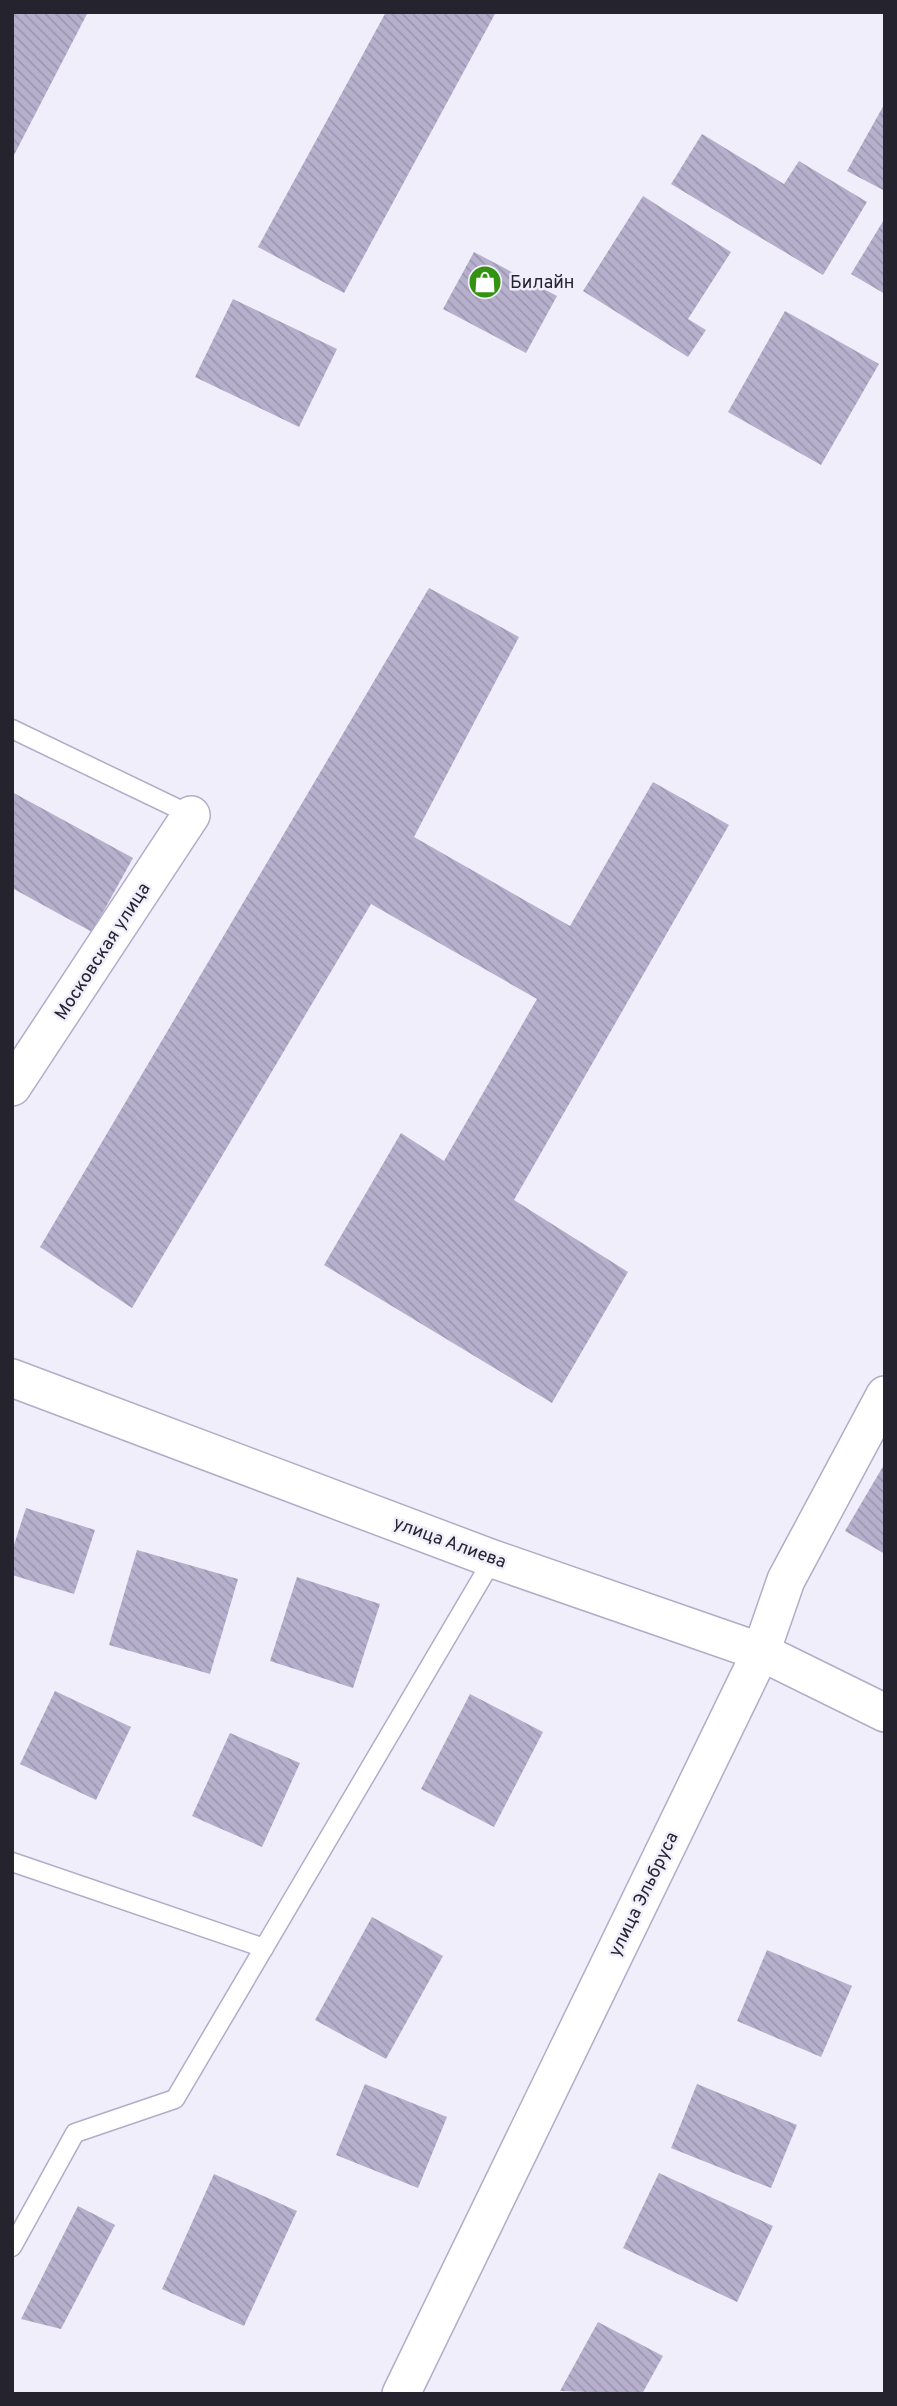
<svg xmlns="http://www.w3.org/2000/svg" width="897" height="2406" font-family="Overpass,sans-serif">
<defs>
<pattern id="building-back-hatch" width="6" height="6" patternUnits="userSpaceOnUse" patternTransform="scale(1.75)"><rect width="6" height="6" fill="#b6b0cd"/><path d="M-1 5l2 2M0 0l6 6M5-1l2 2" fill="none" stroke="#9c97b0"/></pattern>
</defs>
<rect width="100%" height="100%" fill="#f0eefa"/>
<g fill="url(#building-back-hatch)">
<polygon points="12,12 88,12 12,159"/>
<polygon points="386,12 496,12 344,293 258,247"/>
<polygon points="885,103 885,191 847,171"/>
<polygon points="702,134 784,184 799,161 867,202 823,275 671,184"/>
<polygon points="643,196 731,252 688,319 706,330 688,357 583,291"/>
<polygon points="885,218 885,294 851,274"/>
<polygon points="474,252 557,296 526,353 443,309"/>
<polygon points="233,299 337,349 299,427 195,377"/>
<polygon points="785,311 879,364 821,465 728,412"/>
<polygon points="429,588 519,637 414,837 570,926 653,782 729,825 514,1200 628,1272 552,1403 324,1265 401,1133 444,1161 537,999 371,904 132,1308 40,1247"/>
<polygon points="12,792 133,858 92,932 12,888"/>
<polygon points="885,1463 885,1554 845,1531"/>
<polygon points="26,1508 95,1530 74,1594 12,1575 12,1551"/>
<polygon points="137,1550 238,1579 210,1674 109,1645"/>
<polygon points="297,1577 380,1604 353,1688 270,1661"/>
<polygon points="55,1691 131,1727 96,1800 20,1764"/>
<polygon points="470,1694 543,1732 494,1827 421,1789"/>
<polygon points="230,1733 300,1763 262,1847 192,1816"/>
<polygon points="372,1917 443,1956 386,2059 315,2020"/>
<polygon points="767,1950 852,1986 821,2057 737,2021"/>
<polygon points="365,2084 447,2117 418,2188 336,2155"/>
<polygon points="697,2084 797,2125 771,2188 671,2148"/>
<polygon points="659,2173 773,2226 737,2302 623,2248"/>
<polygon points="214,2174 297,2211 244,2326 162,2289"/>
<polygon points="78,2206 115,2225 61,2329 21,2319"/>
<polygon points="598,2322 663,2356 642,2394 560,2391"/>
</g>
<g fill="none" stroke-linecap="round" stroke-linejoin="round">
<defs>
<g id="lane">
<polyline points="12,729 191,815"/>
<polyline points="12,1862 264,1948"/>
<polyline points="12,2247 75,2133 175,2099 493,1559"/>
</g>
<g id="street">
<polyline points="12,1087 191,815"/>
<polyline points="12,1378 493,1559 761,1652 885,1713"/>
<polyline points="401,2394 761,1652 786,1580 885,1395"/>
</g>
</defs>
<use href="#lane" stroke="#b2acc9" stroke-width="21"/>
<use href="#street" stroke="#b2acc9" stroke-width="40"/>
<use href="#lane" stroke="#fff" stroke-width="18"/>
<use href="#street" stroke="#fff" stroke-width="37"/>
</g>
<defs>
<symbol id="shop-disc" viewBox="-11 -11 22 22"><circle r="9.5" fill="#339310" stroke="#f0eefa"/><path d="M-5-2.5h2.3a2.7 3.5 0 0 1 5.4 0H5L5.5 6h-11ZM-1.5-2.5h3a1.5 2.3 0 0 0-3 0Z" fill="#fff"/></symbol>
</defs>
<g fill-rule="evenodd">
<use href="#shop-disc" x="466" y="263" width="38" height="38"/>
</g>
<g text-anchor="middle" stroke-width="5" stroke-linejoin="round" paint-order="stroke">
<g font-size="18" fill="#25232e" stroke="#f0eefa" text-anchor="start">
<text x="510" y="288">Билайн</text>
</g>
<g font-size="18" fill="#25232e" stroke="#f0eefa">
<text transform="translate(102 951) rotate(-57)" y="6">Московская улица</text>
<text transform="translate(450 1542) rotate(20)" y="6">улица Алиева</text>
<text transform="translate(643 1894) rotate(-64)" y="6">улица Эльбруса</text>
</g>
</g>
<rect width="897" height="2406" fill="none" stroke="#25232e" stroke-width="28"/>
</svg>
